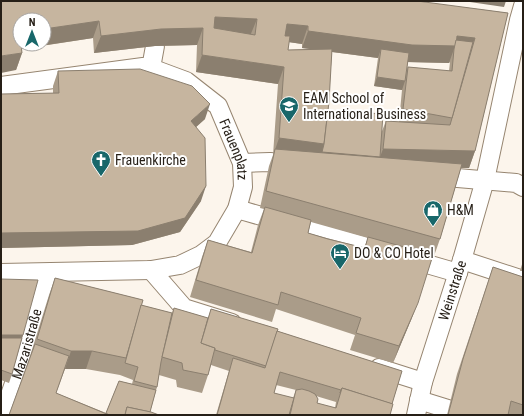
<svg xmlns="http://www.w3.org/2000/svg" width="524" height="416" font-family="'Roboto Condensed',sans-serif">
<rect width="100%" height="100%" fill="#fcf5ec"/>
<g fill="none" stroke-linecap="round" stroke-linejoin="round">
<defs>
<g id="pedestrian">
<polyline points="151,68 155,46"/>
<path id="s1" d="M1 86 143 67 151 68 186 81 218 106 242 163 243 187 237 209 217 243 201 255 180 265 151 270 1 273"/>
<polyline points="242,163 270,162 295,164"/>
<polyline points="434,176 516,183 523,187"/>
<polyline points="237,209 458,273"/>
<polyline points="462,260 523,280"/>
<polyline points="151,270 184,308 232,323"/>
<polyline points="379,368 423,382"/>
<polyline points="419,400 448,409"/>
<path id="s2" d="M3 415 25 352 47 273"/>
<path id="s3" d="M416 415 423 382 462 260 485 180 519 20 523 6"/>
</g>
</defs>
<use href="#pedestrian" stroke="#968570" stroke-width="20"/>
<use href="#pedestrian" stroke="#fff" stroke-width="18"/>
</g>
<g fill="#aa9c89" fill-rule="evenodd">
<path d="M1 1 462 7 508 13 475 151 469 168H461L440 239 434 256H433L411 320 393 363 350 350 355 335 276 309 272 322 190 297 202 257 208 240 251 252 258 225 264 209 260 208 269 166 273 155 278 84 196 72 197 45 155 46 94 53 93 38 22 49V53L16 70ZM289 42 302 44V48L312 49 288 50ZM332 52 378 58 374 86 402 90 399 122 386 121 382 131 328 110ZM408 62 449 63 450 62 449 71 408 67 407 70ZM311 222 368 238 364 248 308 233Z"/>
<polygon points="58,71 205,119 196,127 201,201 180,232 132,245 1,248 1,94 53,93 53,86"/>
<polygon points="523,261 523,271 520,271"/>
<polygon points="493,267 523,277 523,415 447,415 457,374"/>
<path d="M55 278 143 300 141 305 172 313 174 308 208 318 211 309 278 329 277 331 402 371 392 404 390 415H216L229 371 211 365 208 375 202 393 177 387 176 380 159 375 157 387 150 412 159 415H9L30 356 49 295ZM65 369H86L120 375 133 380 132 384 119 381 106 413 56 393ZM276 385 296 390 293 398 274 393ZM316 396 336 402 335 408 317 403 318 399Z"/>
<polygon points="1,279 23,335 12,374 9,383 1,380"/>
</g>
<g fill="#8b7f6f">
<polygon points="463,1 506,1 504,7"/>
<polygon points="215,17 257,19 250,36 209,34"/>
<polygon points="99,21 93,38 13,50 20,33 20,44 44,44 44,29"/>
<polygon points="287,24 308,26 302,44 281,41"/>
<polygon points="203,28 197,45 155,46 94,53 101,36 161,29"/>
<polygon points="308,31 457,36 475,38 468,55 454,49 449,63 406,62 381,49 378,58 302,48"/>
<polygon points="22,53 16,70 1,73 1,56"/>
<polygon points="202,55 284,67 278,84 196,72"/>
<polygon points="377,77 405,81 402,90 374,86"/>
<polygon points="210,104 205,119 186,136 191,121"/>
<polygon points="279,138 324,144 380,157 383,149 475,151 469,168 376,166 275,150"/>
<polygon points="206,186 201,201 180,232 132,245 1,248 1,233"/>
<polygon points="418,303 411,320 393,363 399,346"/>
<polygon points="1,335 23,335 19,347 1,348"/>
<polygon points="71,351 92,351 86,369 65,369"/>
</g>
<g fill="#c6b59f" stroke="#8b7f6f" fill-rule="evenodd">
<path d="M1 1H417L508 13 475 151 383 149 386 121 450 125 475 38 457 36 456 46 412 45 308 31V26L287 24 285 36H290L288 50 332 49 329 102 324 144 279 138 284 67 202 55 203 28 161 29 101 36 99 21 44 29V20H20V44H21L22 53 1 56ZM215 17 257 19 255 35 214 28Z"/>
<polygon points="456,40 473,42 452,118 403,109 408,67 452,71 454,49"/>
<polygon points="381,49 409,53 405,81 377,77"/>
<polygon points="140,69 192,86 210,104 191,121 205,138 206,186 185,218 138,231 1,233 1,94 59,93 58,71"/>
<polygon points="328,110 383,114 380,157 322,152 324,144"/>
<polygon points="275,149 462,164 440,239 266,191"/>
<polygon points="265,207 311,220 308,233 328,239 365,248 368,237 433,255 418,303 399,346 356,333 361,318 281,292 278,305 196,280 208,240 252,253"/>
<polygon points="493,267 523,277 523,405 511,401 508,415 448,415 463,359"/>
<polygon points="55,278 143,300 126,358 92,351 71,351 37,339"/>
<polygon points="1,279 38,280 23,335 1,335"/>
<polygon points="141,305 172,313 161,362 157,387 134,381 138,367 125,363"/>
<polygon points="174,308 208,318 201,343 215,348 208,375 183,370 182,363 162,357"/>
<polygon points="211,309 278,329 266,366 215,350 215,348 201,343"/>
<polygon points="277,331 402,371 392,404 342,388 340,393 341,390 280,372 274,393 294,398 289,415 217,415 221,401 233,358 265,368"/>
<polygon points="1,338 22,338 12,374 1,370"/>
<polygon points="35,344 69,356 56,393 109,415 9,415"/>
<polygon points="119,381 156,390 150,412 127,407 125,415 109,415 106,413"/>
<polygon points="342,388 393,404 390,415 290,415 296,390 302,389 309,391 315,394 318,399 317,403 336,408"/>
<polygon points="127,407 151,412 159,415 125,415"/>
</g>
<defs>
<symbol id="school-pin" viewBox="-11 -11 22 30"><path d="M0 17L-7.5 6A9.5 9.5 0 1 1 7.5 6Z" fill="#18676a" stroke="#fff"/><path d="M0-5L7-2L0 1L-7-2ZM-4 1L0 2.5L4 1V4Q0 6-4 4Z" fill="#fff"/></symbol>
<symbol id="church-pin" viewBox="-11 -11 22 30"><path d="M0 17L-7.5 6A9.5 9.5 0 1 1 7.5 6Z" fill="#18676a" stroke="#fff"/><path d="M-1.2-6h2.4v3.5h3.3v2.4h-3.3V6h-2.4V-.1h-3.3v-2.4h3.3Z" fill="#fff"/></symbol>
<symbol id="shop-pin" viewBox="-11 -11 22 30"><path d="M0 17L-7.5 6A9.5 9.5 0 1 1 7.5 6Z" fill="#18676a" stroke="#fff"/><path d="M-5-2.5h2.3a2.7 3.5 0 0 1 5.4 0H5L5.5 6h-11ZM-1.5-2.5h3a1.5 2.3 0 0 0-3 0Z" fill="#fff"/></symbol>
<symbol id="hotel-pin" viewBox="-11 -11 22 30"><path d="M0 17L-7.5 6A9.5 9.5 0 1 1 7.5 6Z" fill="#18676a" stroke="#fff"/><path d="M-6-4.5h1.5V1H6V5H4.5V3h-9V5H-6ZM-4 0a1.8 1.8 0 1 1 3.6 0ZM.5 0V-2.5h3Q6-2.5 6 0Z" fill="#fff"/></symbol>
</defs>
<g fill-rule="evenodd">
<use href="#school-pin" x="278" y="95" width="22" height="30"/>
<use href="#church-pin" x="90" y="149" width="22" height="30"/>
<use href="#shop-pin" x="422" y="199" width="22" height="30"/>
<use href="#hotel-pin" x="329" y="242" width="22" height="30"/>
</g>
<g text-anchor="middle" stroke-width="4" stroke-linejoin="round" paint-order="stroke">
<g font-size="14" fill="#261f17" stroke="#fff" text-anchor="start">
<text x="303" y="103">EAM School of<tspan x="303" dy="16">International Business</tspan></text>
<text x="115" y="165">Frauenkirche</text>
<text x="447" y="215">H&amp;M</text>
<text x="354" y="258">DO &amp; CO Hotel</text>
</g>
<g font-size="14" fill="#261f17" stroke="#fff">
<text dy="5" stroke="none"><textPath href="#s1" startOffset="276">Frauenplatz</textPath></text>
<text dy="5" stroke="none"><textPath href="#s3" startOffset="130">Weinstraße</textPath></text>
<text dy="5" stroke="none"><textPath href="#s2" startOffset="75">Mazaristraße</textPath></text>
</g>
</g>
<rect width="524" height="416" fill="none" stroke="#261f17" stroke-width="4"/>
<g transform="translate(32 32)"><circle r="19" fill="#ffffff" stroke="#a8a5a2"/>
<path d="M0-3L7 15L0 10L-7 15Z" fill="#18676a"/>
<text y="-6" font-size="11" font-weight="bold" text-anchor="middle" fill="#261f17">N</text>
</g>
</svg>
